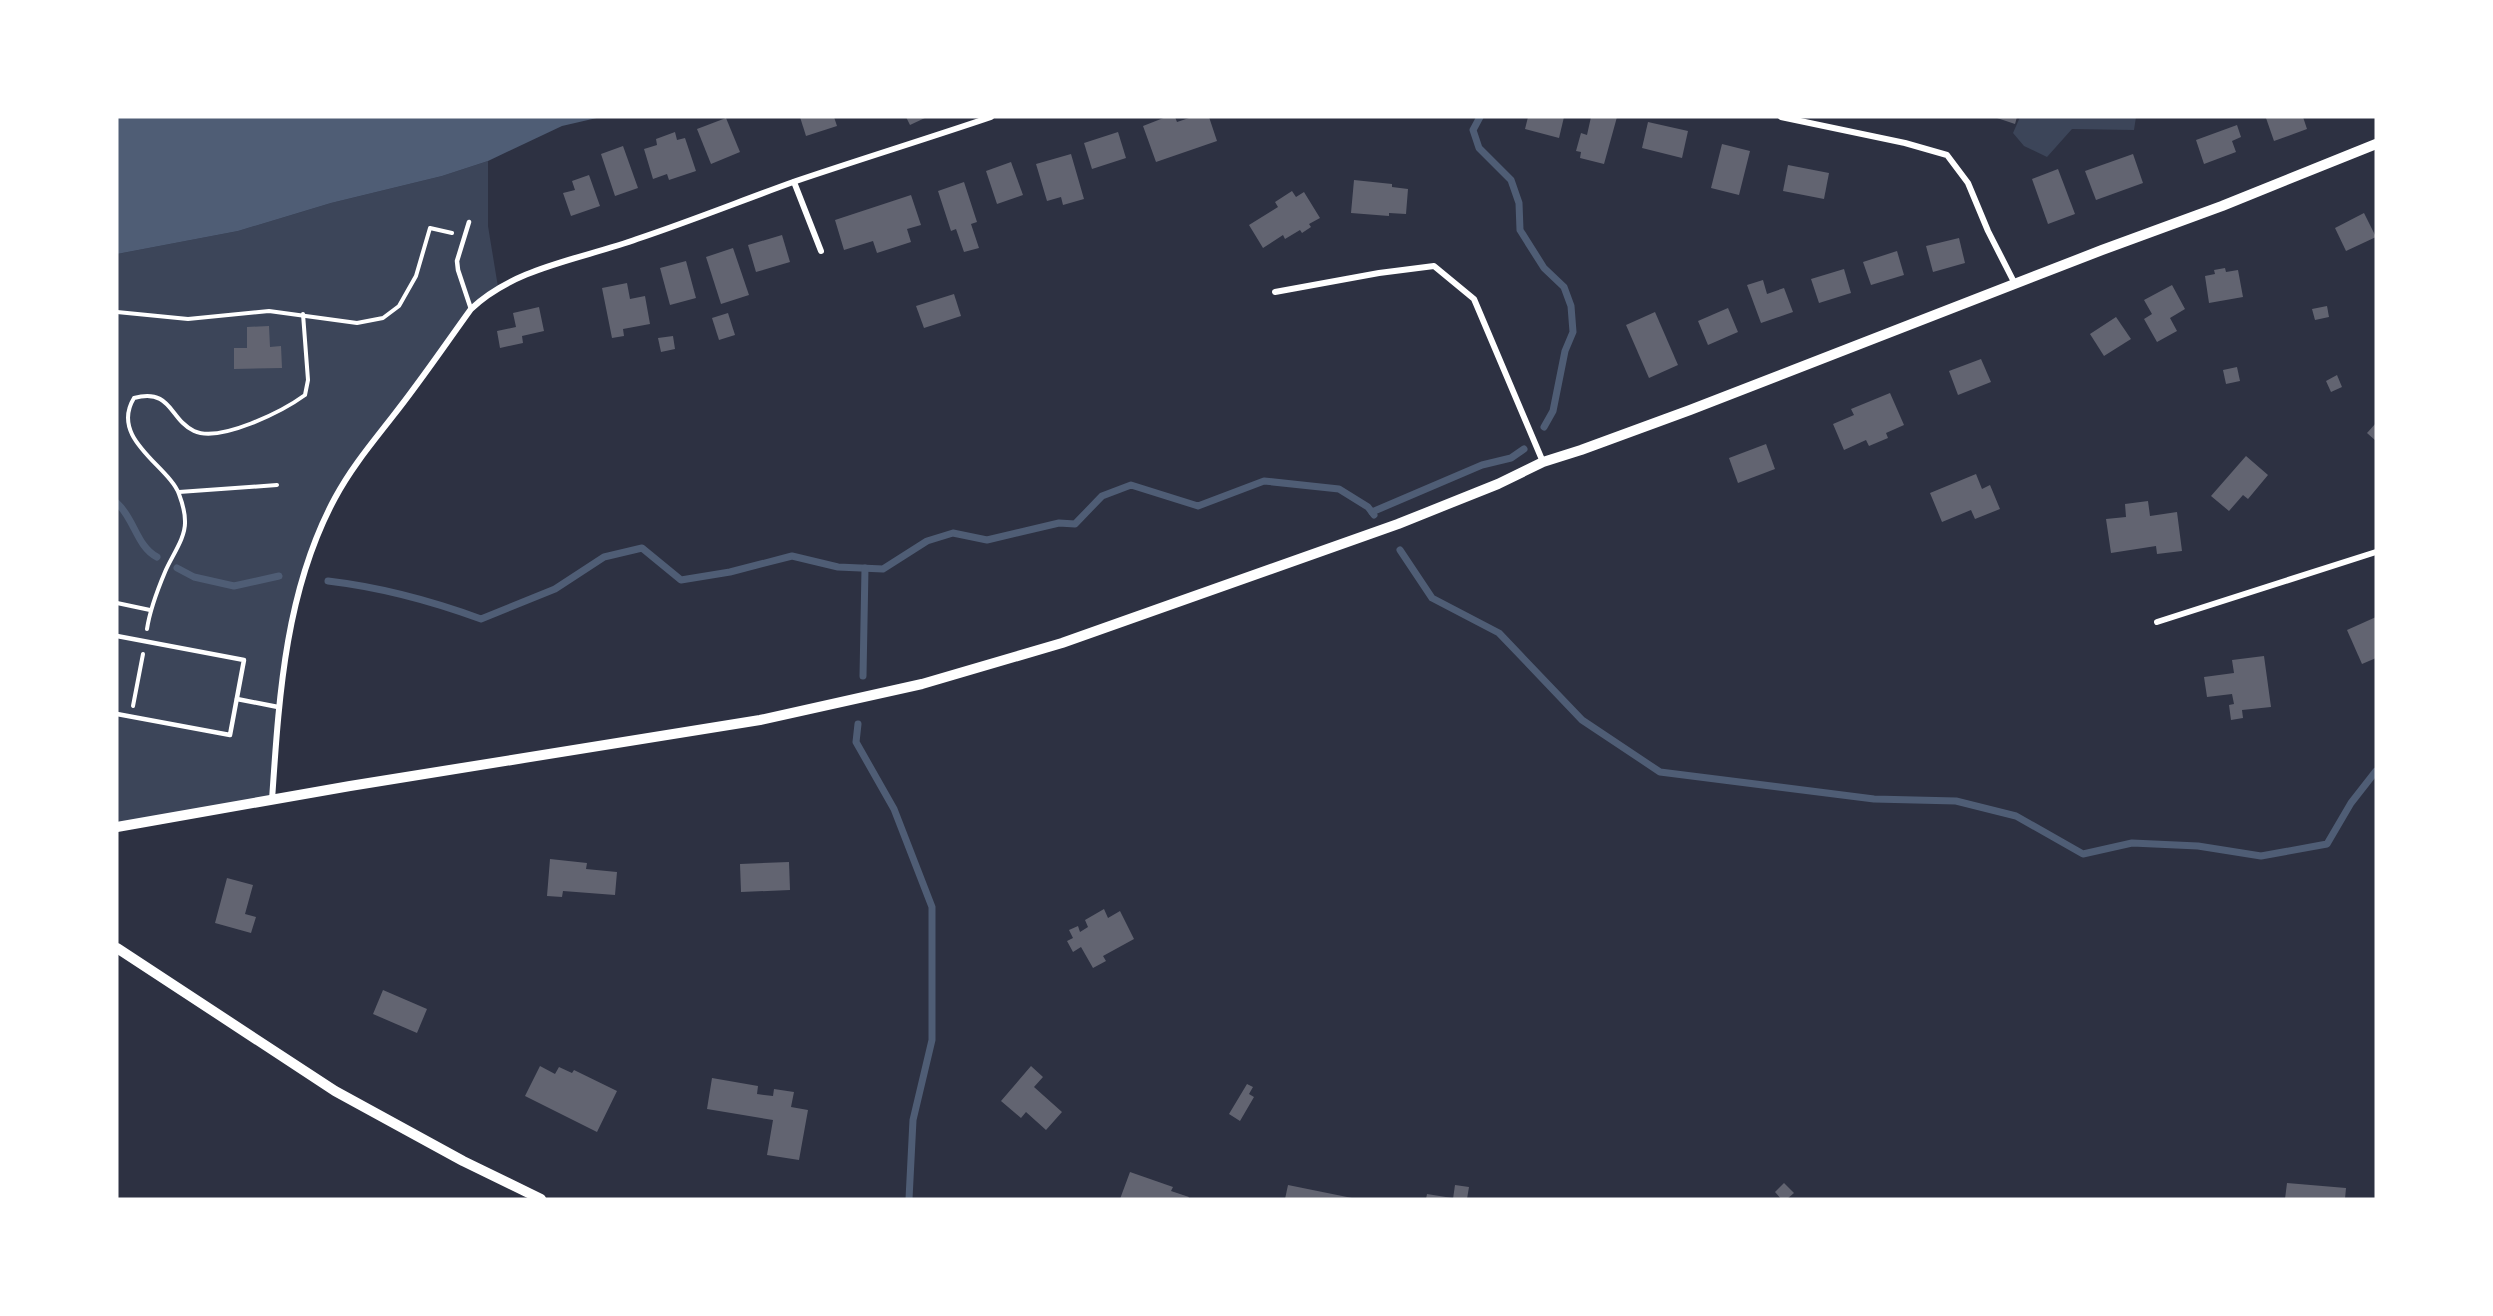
<svg xmlns="http://www.w3.org/2000/svg" width="2493" height="1316" font-family="'Sofia Sans Condensed',sans-serif">
<rect width="100%" height="100%" fill="#2d3142"/>
<g fill="#3c4559">
<polygon points="2020,117 2136,117 2134,130 2072,129 2047,157 2024,146 2013,133"/>
<polygon points="488,161 488,226 498,287 471,309 370,445 322,524 289,628 272,800 117,827 117,254 238,231 331,203 442,176"/>
</g>
<polygon fill="#4f5d75" points="117,117 601,117 562,126 488,161 442,176 331,203 238,231 117,254"/>
<g fill="none" stroke-linecap="round" stroke-linejoin="round">
<g stroke="#4f5d75" stroke-width="7">
<polyline points="1480,117 1473,130 1479,148 1511,180 1519,203 1520,230 1544,268 1564,287 1571,306 1573,332 1565,351 1553,411 1544,427"/>
<path d="M117 503C134 518 137 547 157 557"/>
<polyline points="1372,512 1482,465 1511,458 1524,449"/>
<polyline points="1400,550 1432,598 1499,633 1582,720 1660,772 1874,799 1956,801 2016,816 2083,854 2132,843 2198,846 2261,856 2327,844 2351,803 2376,771"/>
<polyline points="177,568 194,577 234,586 279,576"/>
<path d="M328 581C379 587 432 601 481 619L555 589 604 557 642 548 681 580 730 572 792 556 838 567 883 569 927 541 953 533 987 540 1059 523 1075 524 1102 496 1131 485 1198 506 1264 481 1339 489 1368 507 1374 515"/>
<polyline points="863,676 865,568"/>
<polyline points="858,724 856,742 894,809 932,907 932,1040 913,1120 909,1199"/>
</g>
</g>
<g fill="#626471">
<polygon points="800,117 834,117 837,126 806,136"/>
<polygon points="906,117 927,117 910,125"/>
<polygon points="1166,117 1175,117 1177,122 1192,117 1209,117 1217,141 1156,162 1143,126"/>
<polygon points="1528,117 1564,117 1559,138 1525,129"/>
<polygon points="1591,117 1617,117 1604,164 1580,158 1581,152 1576,151 1581,133 1587,135"/>
<polygon points="1994,117 2017,117 2015,124"/>
<polygon points="2303,117 2307,129 2274,141 2266,118"/>
<polygon points="726,118 740,152 711,164 697,129"/>
<polygon points="1648,122 1688,131 1682,158 1642,148"/>
<polygon points="2237,125 2241,137 2232,141 2236,152 2204,164 2196,140"/>
<polygon points="675,132 677,140 685,138 696,171 669,180 667,174 653,179 644,149 657,145 656,139"/>
<polygon points="1118,132 1126,158 1092,169 1084,143"/>
<polygon points="1722,144 1750,151 1739,195 1711,188"/>
<polygon points="623,146 638,188 615,196 601,154"/>
<polygon points="1071,154 1084,199 1063,205 1061,197 1047,201 1036,164"/>
<polygon points="2133,154 2143,183 2096,200 2085,171"/>
<polygon points="1011,162 1023,195 997,204 986,171"/>
<polygon points="1788,165 1829,173 1824,199 1783,191"/>
<polygon points="2058,169 2075,214 2048,224 2032,179"/>
<polygon points="589,175 600,206 571,216 563,193 575,190 572,181"/>
<polygon points="1354,180 1392,184 1392,187 1408,189 1406,214 1389,213 1389,216 1351,213"/>
<polygon points="964,182 977,222 971,224 979,248 964,252 956,229 951,231 938,191"/>
<polygon points="1292,191 1296,197 1304,192 1320,218 1309,224 1311,227 1302,233 1300,230 1285,239 1283,235 1263,248 1249,225 1278,207 1275,202"/>
<polygon points="911,195 921,225 907,229 911,242 877,253 873,241 844,250 835,220"/>
<polygon points="2364,213 2376,237 2346,251 2335,228"/>
<polygon points="782,235 790,262 756,272 748,245"/>
<polygon points="1959,238 1965,263 1933,272 1926,246"/>
<polygon points="733,248 749,295 721,304 706,257"/>
<polygon points="1897,251 1904,275 1871,285 1863,262"/>
<polygon points="686,261 696,298 670,305 660,268"/>
<polygon points="2225,268 2226,272 2238,270 2243,297 2209,303 2205,276 2215,274 2214,270"/>
<polygon points="1844,269 1851,293 1819,303 1811,279"/>
<polygon points="1763,280 1767,294 1784,288 1793,312 1761,323 1747,285"/>
<polygon points="627,283 630,299 645,296 650,324 623,329 624,336 612,338 602,288"/>
<polygon points="2172,285 2185,309 2170,318 2177,331 2157,342 2144,319 2152,314 2144,300"/>
<polygon points="954,294 961,316 924,328 916,306"/>
<polygon points="2327,306 2329,317 2315,320 2312,309"/>
<polygon points="539,307 544,331 522,336 523,343 500,348 497,331 516,327 513,313"/>
<polygon points="1728,308 1738,332 1708,345 1698,321"/>
<polygon points="1655,312 1678,365 1649,378 1626,325"/>
<polygon points="728,313 735,335 719,340 712,318"/>
<polygon points="2116,317 2131,339 2104,356 2090,334"/>
<polygon points="269,326 270,347 281,346 282,368 234,369 234,348 247,348 247,327"/>
<polygon points="673,336 675,349 661,352 658,338"/>
<polygon points="1981,359 1991,382 1958,395 1949,371"/>
<polygon points="2237,367 2240,381 2226,384 2223,370"/>
<polygon points="2337,375 2342,387 2331,392 2326,381"/>
<polygon points="1890,393 1904,425 1886,433 1888,438 1869,446 1866,440 1844,450 1833,424 1854,415 1851,409"/>
<polygon points="2376,423 2376,441 2367,433"/>
<polygon points="1766,444 1775,469 1738,483 1729,458"/>
<polygon points="2246,456 2268,475 2248,499 2243,495 2229,511 2211,496"/>
<polygon points="1976,474 1982,489 1990,485 2000,509 1975,519 1971,510 1942,522 1930,493"/>
<polygon points="2148,501 2150,516 2177,512 2182,551 2157,554 2156,546 2111,553 2106,519 2126,517 2125,504"/>
<polygon points="2376,617 2376,658 2362,664 2347,630"/>
<polygon points="2264,656 2271,707 2242,710 2243,718 2231,720 2229,705 2234,704 2232,694 2207,697 2204,677 2234,673 2232,660"/>
<polygon points="550,859 587,863 586,869 617,872 615,895 563,891 562,897 547,896"/>
<polygon points="789,862 790,890 741,892 740,864"/>
<polygon points="227,878 253,885 245,914 256,917 251,933 215,923"/>
<polygon points="1104,909 1108,918 1120,911 1134,939 1103,956 1106,961 1093,968 1081,947 1073,952 1067,941 1073,938 1069,930 1078,926 1080,932 1088,927 1085,920"/>
<polygon points="383,990 427,1009 417,1033 373,1014"/>
<polygon points="540,1066 555,1074 559,1067 572,1073 574,1070 617,1091 597,1132 525,1096"/>
<polygon points="1031,1066 1043,1077 1034,1087 1062,1112 1046,1130 1026,1112 1021,1118 1001,1101"/>
<polygon points="712,1078 758,1086 757,1094 773,1096 774,1089 794,1092 791,1107 808,1110 799,1160 767,1155 773,1120 707,1109"/>
<polygon points="1247,1084 1253,1087 1249,1094 1254,1097 1240,1121 1229,1114"/>
<polygon points="1130,1172 1173,1187 1171,1191 1189,1197 1188,1199 1120,1199"/>
<polygon points="1784,1183 1794,1193 1787,1199 1781,1199 1775,1192"/>
<polygon points="2287,1183 2346,1188 2345,1199 2285,1199"/>
<polygon points="1288,1185 1352,1198 1352,1199 1285,1199"/>
<polygon points="1455,1185 1469,1187 1467,1199 1453,1199"/>
<polygon points="1427,1194 1452,1198 1452,1199 1426,1199"/>
</g>
<g fill="none" stroke-linecap="round" stroke-linejoin="round">
<g stroke="#fff" stroke-width="4">
<polyline points="117,312 188,319 269,311 357,323 383,318 399,306 416,276 430,228 452,233"/>
<polyline points="179,492 277,485"/>
<polyline points="117,603 150,610"/>
<path d="M147 629C150 609 157 591 165 572 171 557 186 538 185 521 185 513 182 502 179 494 169 466 109 439 134 398 172 388 169 419 194 431 220 443 283 411 305 395L308 380 303 314"/>
<polyline points="133,706 143,654"/>
</g>
<g stroke="#fff" stroke-width="4.5">
<polyline points="469,222 457,261 458,270 471,309"/>
<polyline points="117,636 244,660 230,735 117,714"/>
<polyline points="237,699 278,707"/>
</g>
<g stroke="#fff" stroke-width="6">
<polyline points="1781,117 1905,143 1947,155 1968,183 1988,231 2015,284"/>
<polyline points="794,182 821,251"/>
<polyline points="1275,292 1379,273 1434,266 1474,299 1543,462"/>
<polyline points="2157,622 2376,552"/>
<path d="M272 800C279 697 285 591 335 498 351 468 372 443 393 416 420 382 445 345 471 309 515 267 582 259 637 239 691 221 743 200 796 181 861 159 926 139 991 117"/>
</g>
<g stroke="#fff" stroke-width="10">
<polyline points="117,827 350,786 760,720 922,684 1062,643 1398,524 1498,484 1543,462 1581,450 1690,410 2102,250 2222,206 2376,144"/>
<polyline points="117,948 335,1091 463,1161 541,1199"/>
</g>
</g>
<rect width="2493" height="1316" fill="none" stroke="#ffffff" stroke-width="237"/>
</svg>
